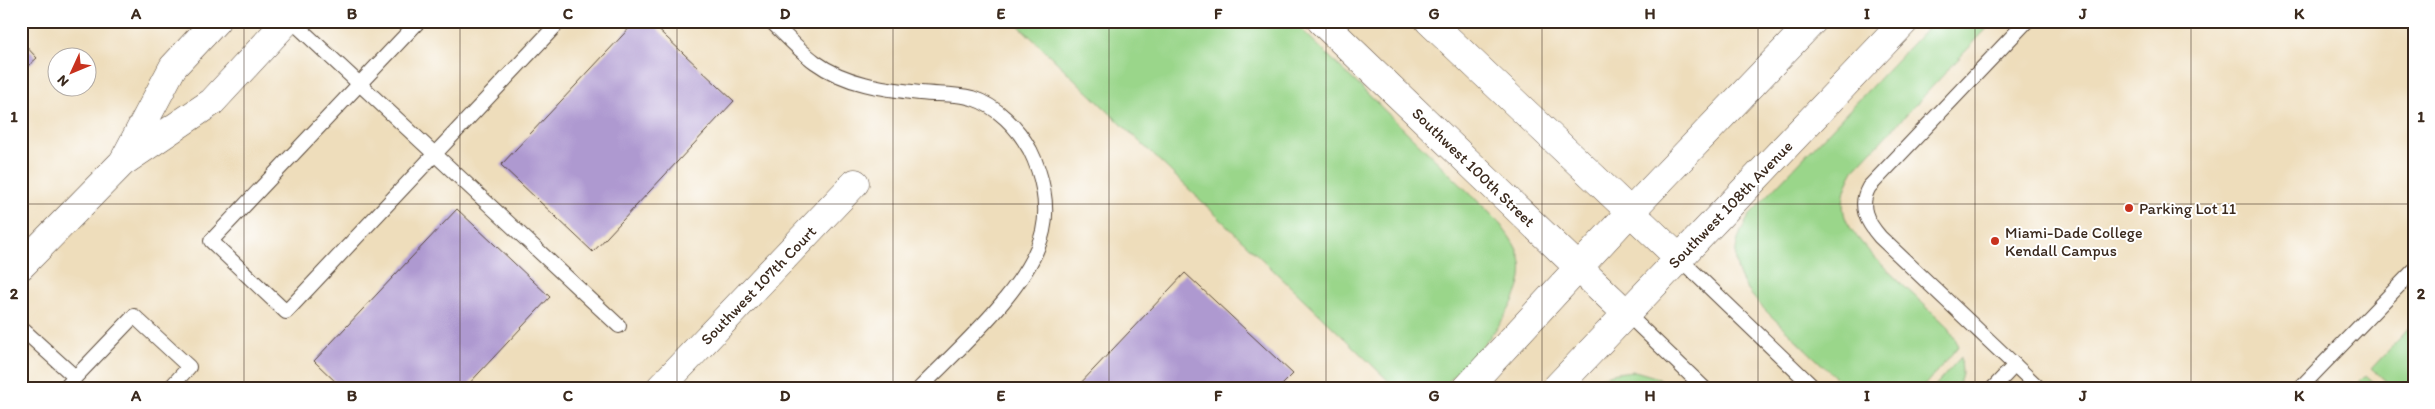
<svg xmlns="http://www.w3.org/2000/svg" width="2435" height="409" font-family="Itim,sans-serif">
<rect width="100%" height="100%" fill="#fff"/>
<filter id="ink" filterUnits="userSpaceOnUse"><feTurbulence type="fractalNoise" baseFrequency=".02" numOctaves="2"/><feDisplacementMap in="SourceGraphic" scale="10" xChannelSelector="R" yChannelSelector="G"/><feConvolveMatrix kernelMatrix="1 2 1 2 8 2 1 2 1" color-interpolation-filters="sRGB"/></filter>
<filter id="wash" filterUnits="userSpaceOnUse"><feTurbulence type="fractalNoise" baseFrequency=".0096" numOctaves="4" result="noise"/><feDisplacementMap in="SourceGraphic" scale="20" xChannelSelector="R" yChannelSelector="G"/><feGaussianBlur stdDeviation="1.12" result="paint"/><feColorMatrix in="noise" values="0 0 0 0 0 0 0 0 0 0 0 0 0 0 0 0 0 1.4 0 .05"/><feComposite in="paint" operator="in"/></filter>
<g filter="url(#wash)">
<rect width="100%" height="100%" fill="#edb"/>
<g fill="#9ad68a" stroke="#6a8054">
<path d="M1014 21H1293L1497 220C1505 231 1515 243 1519 255 1535 298 1471 360 1442 388H1396Z"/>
<path d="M1934 21H1994L1854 170C1846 184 1840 200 1845 217 1854 245 1926 305 1949 328L1959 346 1922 388H1847C1827 369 1807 351 1788 332 1749 295 1714 267 1752 212Z"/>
<polygon points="2414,323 2414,388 2393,388 2372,368"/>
<polygon points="1961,357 1962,374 1958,388 1933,388"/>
<path d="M1635 371 1659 378 1672 388H1581C1595 376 1617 372 1635 371Z"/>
<polygon points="2366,375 2380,388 2353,388"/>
</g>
<g id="blocks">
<g fill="#ae99d0">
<polygon points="636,21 649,21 734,101 593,252 501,165"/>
<polygon points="21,41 37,58 21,72"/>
<polygon points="457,209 550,297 465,388 342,388 314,361"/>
<polygon points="1185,273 1293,374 1279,388 1076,388"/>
</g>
</g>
</g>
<g filter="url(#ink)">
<use href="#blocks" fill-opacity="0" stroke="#564536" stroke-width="1"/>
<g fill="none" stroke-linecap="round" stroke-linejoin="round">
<defs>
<g id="lane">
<polyline points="292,21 619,326"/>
<polyline points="419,21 211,241 286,312 560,21"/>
<path d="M771 21C785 35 799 50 815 62 845 84 884 89 920 93 937 95 954 93 972 98 997 106 1018 128 1030 150 1042 174 1049 205 1043 231 1030 287 960 347 920 388"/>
<path d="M2027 21 1869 187C1858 206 1867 222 1880 237L2039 388"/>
<polyline points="1679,258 1814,388"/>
<polyline points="1626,313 1704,388"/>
<polyline points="21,328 75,377"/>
<polyline points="65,388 134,316 189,367 170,388"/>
<polyline points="1993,388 2015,365"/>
<polyline points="2300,388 2414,270"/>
</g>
<polyline id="street" points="660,388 855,183"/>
<g id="secondary">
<polyline points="1321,21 1626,313"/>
<polyline points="1429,21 1679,258"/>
<polyline points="124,160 173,67 216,21"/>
<polyline points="21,266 122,163 212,102 287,21"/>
<polyline points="1467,388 1631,211 1813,21"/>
<polyline points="1556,388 1905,21"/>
</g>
</defs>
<use href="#lane" stroke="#564536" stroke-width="16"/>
<use href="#street" stroke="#564536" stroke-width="29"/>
<use href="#secondary" stroke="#564536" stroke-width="29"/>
<use href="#lane" stroke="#fff" stroke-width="14"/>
<use href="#street" stroke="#fff" stroke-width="28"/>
<use href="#secondary" stroke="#fff" stroke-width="28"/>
</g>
</g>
<path fill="none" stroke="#3b2a1e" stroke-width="1" stroke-opacity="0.55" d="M244 21V388M460 21V388M677 21V388M893 21V388M1109 21V388M1326 21V388M1542 21V388M1758 21V388M1975 21V388M2191 21V388M21 204H2414"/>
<g fill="#c8321e" stroke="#fff" stroke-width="2">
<circle cx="2129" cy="208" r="5"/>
<circle cx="1995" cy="241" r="5"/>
</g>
<g text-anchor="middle" stroke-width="4" stroke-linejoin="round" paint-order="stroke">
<g font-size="16" fill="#3b2a1e" stroke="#fff">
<text transform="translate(1474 167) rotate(44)" y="6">Southwest 100th Street</text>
<text transform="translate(1730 204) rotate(-46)" y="6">Southwest 108th Avenue</text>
<text transform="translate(758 285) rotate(-46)" y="6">Southwest 107th Court</text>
</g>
<g font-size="16" fill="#3b2a1e" stroke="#fff" text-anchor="start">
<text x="2139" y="214">Parking Lot 11</text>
<text x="2005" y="238">Miami-Dade College<tspan x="2005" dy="18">Kendall Campus</tspan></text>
</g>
</g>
<rect width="2435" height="409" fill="none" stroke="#fff" stroke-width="55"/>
<g transform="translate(72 72) rotate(226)"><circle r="24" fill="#ffffff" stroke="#b1aaa5"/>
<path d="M0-4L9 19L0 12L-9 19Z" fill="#c8321e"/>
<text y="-8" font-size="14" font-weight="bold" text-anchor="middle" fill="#3b2a1e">N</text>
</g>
<rect x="28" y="28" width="2380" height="354" fill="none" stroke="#3b2a1e" stroke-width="2"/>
<g font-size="16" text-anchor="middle" font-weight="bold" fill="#3b2a1e">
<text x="136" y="19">A</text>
<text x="352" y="19">B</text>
<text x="568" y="19">C</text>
<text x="785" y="19">D</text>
<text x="1001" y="19">E</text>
<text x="1218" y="19">F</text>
<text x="1434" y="19">G</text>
<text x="1650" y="19">H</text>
<text x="1867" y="19">I</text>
<text x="2083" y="19">J</text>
<text x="2299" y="19">K</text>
<text x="14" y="122">1</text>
<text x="2421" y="122">1</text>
<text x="14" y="299">2</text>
<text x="2421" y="299">2</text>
<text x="136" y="401">A</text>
<text x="352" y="401">B</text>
<text x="568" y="401">C</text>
<text x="785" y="401">D</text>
<text x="1001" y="401">E</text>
<text x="1218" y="401">F</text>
<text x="1434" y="401">G</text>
<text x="1650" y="401">H</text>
<text x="1867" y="401">I</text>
<text x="2083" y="401">J</text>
<text x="2299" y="401">K</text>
</g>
</svg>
